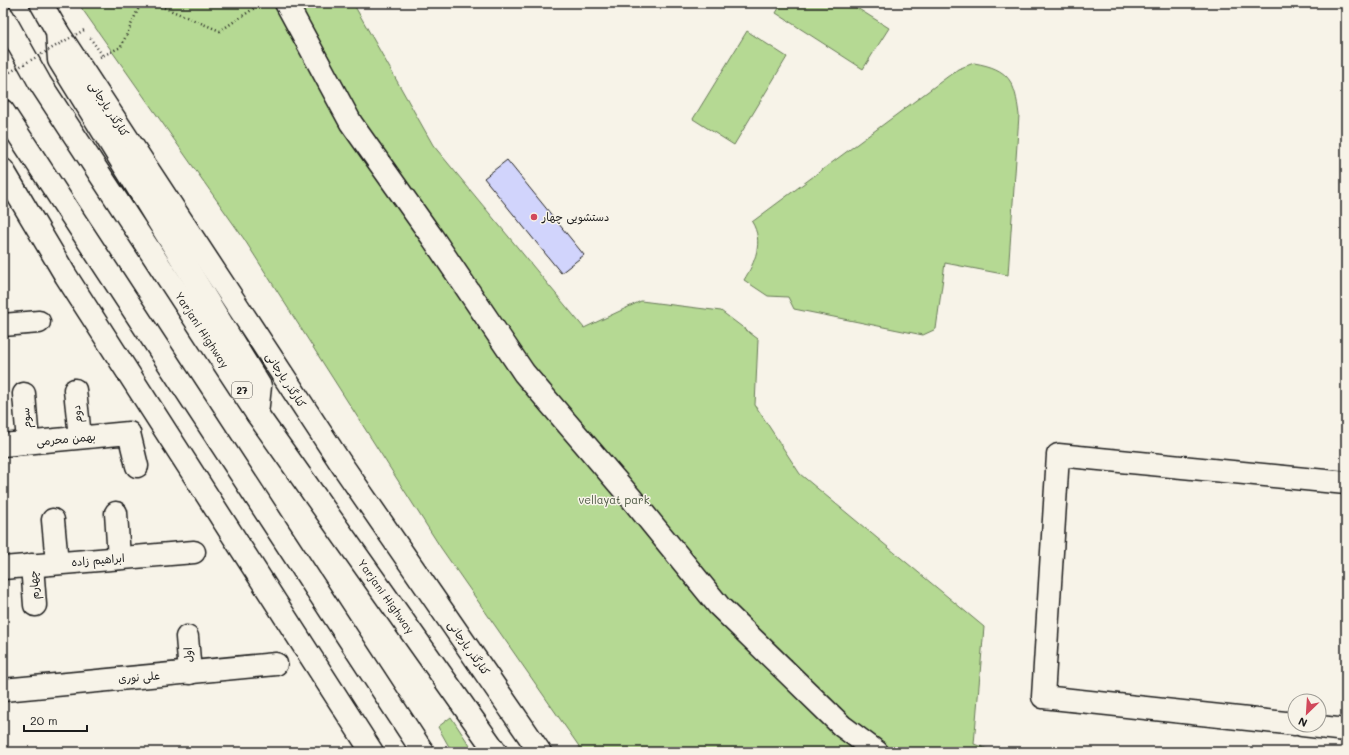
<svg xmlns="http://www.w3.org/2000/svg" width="1349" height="755" font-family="Mali,'Playpen Sans Arabic',sans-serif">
<rect width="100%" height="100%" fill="#f7f3e8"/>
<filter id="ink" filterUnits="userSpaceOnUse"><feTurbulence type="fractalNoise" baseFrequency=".025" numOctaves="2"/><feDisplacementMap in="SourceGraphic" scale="8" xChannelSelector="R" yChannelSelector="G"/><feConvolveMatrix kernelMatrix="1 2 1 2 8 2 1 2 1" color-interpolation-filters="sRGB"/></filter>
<g filter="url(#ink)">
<g fill="#b5d993" stroke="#687a58">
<polygon points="78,3 353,3 433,145 584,328 641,301 721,311 758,339 755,405 800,474 984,627 974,744 995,752 583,752 441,548 244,239"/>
<polygon points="782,3 849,3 889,28 863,69 776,13"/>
<polygon points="747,31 787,57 734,145 693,119"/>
<path d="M974 63C1010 69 1015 82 1019 115L1008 275 945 263 936 329 923 335 794 309 788 297 768 296 744 280C755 262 764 242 752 222L958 69Z"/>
<polygon points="451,717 474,752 452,752 438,727"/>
</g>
<polygon fill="#d1d4fc" stroke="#1c1c1c" points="507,160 584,255 561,273 484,178"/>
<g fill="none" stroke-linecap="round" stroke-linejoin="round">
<defs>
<g id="minor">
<polyline points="286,3 351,123 432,237 524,373 631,498 719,606 842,726 877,752"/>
<polyline points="3,170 66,276 372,752"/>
<polyline points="3,325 39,322"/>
<polyline points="75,390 80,437"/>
<polyline points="24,394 28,442"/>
<polyline points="3,445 129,433 137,466"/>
<polyline points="116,513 119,558"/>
<polyline points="53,520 57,563"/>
<polyline points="32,565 35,605"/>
<polyline points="3,568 194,552"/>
<polyline points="187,637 190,673"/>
<polyline points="3,690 276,664"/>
<polyline points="1295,724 1043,697 1058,455 1346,483"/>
<polyline points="1302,725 1346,730"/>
</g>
<polyline id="major" points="41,3 57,31 342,465 540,752"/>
<g id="highway">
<path id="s1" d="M3 17 40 83 257 414 496 752"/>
<polyline points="57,31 59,60 260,386 257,414"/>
<polyline points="3,111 423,752"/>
</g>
</defs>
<use href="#minor" stroke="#1c1c1c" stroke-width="25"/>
<use href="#major" stroke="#1c1c1c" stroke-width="25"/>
<use href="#highway" stroke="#1c1c1c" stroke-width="25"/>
<g stroke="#1c1c1c" stroke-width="2.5" stroke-dasharray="1 3" stroke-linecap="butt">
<polyline points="153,3 220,31 262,3"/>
<polyline points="90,38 103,56"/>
<polyline points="100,57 121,47 141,3"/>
</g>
<use href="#minor" stroke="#f7f3e8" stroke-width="22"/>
<use href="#major" stroke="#f7f3e8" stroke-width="22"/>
<use href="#highway" stroke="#f7f3e8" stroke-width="22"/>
<polyline stroke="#1c1c1c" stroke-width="2.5" stroke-dasharray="1 3" stroke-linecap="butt" points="3,76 84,30"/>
</g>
</g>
<circle fill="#d1495b" stroke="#f7f3e8" stroke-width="1.5" cx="534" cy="217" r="4"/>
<g text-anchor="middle" stroke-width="3" stroke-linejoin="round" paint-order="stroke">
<rect fill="#f7f3e8" stroke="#5e5c59" stroke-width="1" x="232" y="382" width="20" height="16" rx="3"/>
<g font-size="10" font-weight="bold" fill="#1c1c1c">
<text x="242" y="394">27</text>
</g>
<g font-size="11" fill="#1c1c1c" stroke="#f7f3e8">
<text transform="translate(109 109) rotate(57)" y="4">کنارگذر یارجانی</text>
<text dy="4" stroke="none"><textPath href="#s1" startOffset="371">Yarjani Highway</textPath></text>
<text transform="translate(286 380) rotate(57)" y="4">کنارگذر یارجانی</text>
<text transform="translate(77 414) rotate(-96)" y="4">دوم</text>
<text transform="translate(26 418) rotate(-95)" y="4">سوم</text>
<text transform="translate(66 439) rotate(-5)" y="4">بهمن محرمی</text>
<text transform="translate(98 560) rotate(-5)" y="4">ابراهیم زاده</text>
<text transform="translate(34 585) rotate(-94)" y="4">چهارم</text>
<text dy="4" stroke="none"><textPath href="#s1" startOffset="695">Yarjani Highway</textPath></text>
<text transform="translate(469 648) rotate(55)" y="4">کنارگذر یارجانی</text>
<text transform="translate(188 655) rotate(-94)" y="4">اول</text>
<text transform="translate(139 677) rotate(-5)" y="4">علی نوری</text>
</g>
<g font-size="11" fill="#1c1c1c" stroke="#f7f3e8" text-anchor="start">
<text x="542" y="221">دستشویی چهار</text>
</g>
<g font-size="11" fill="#4a5540" stroke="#f7f3e8">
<text x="614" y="504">vellayat park</text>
</g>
</g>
<rect width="1349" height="755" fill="none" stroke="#f7f3e8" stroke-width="16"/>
<rect x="8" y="8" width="1333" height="739" fill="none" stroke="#1c1c1c" stroke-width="1.5" filter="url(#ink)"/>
<g transform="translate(1307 713) rotate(205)"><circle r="19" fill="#f7f3e8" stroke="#9f9d96"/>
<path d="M0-3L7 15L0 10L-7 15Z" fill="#d1495b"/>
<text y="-6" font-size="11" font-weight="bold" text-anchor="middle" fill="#1c1c1c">N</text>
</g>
<path d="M24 725v6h63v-6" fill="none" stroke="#1c1c1c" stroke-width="2"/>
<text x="30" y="725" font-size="12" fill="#1c1c1c" stroke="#f7f3e8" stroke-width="3" paint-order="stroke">20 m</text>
</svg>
